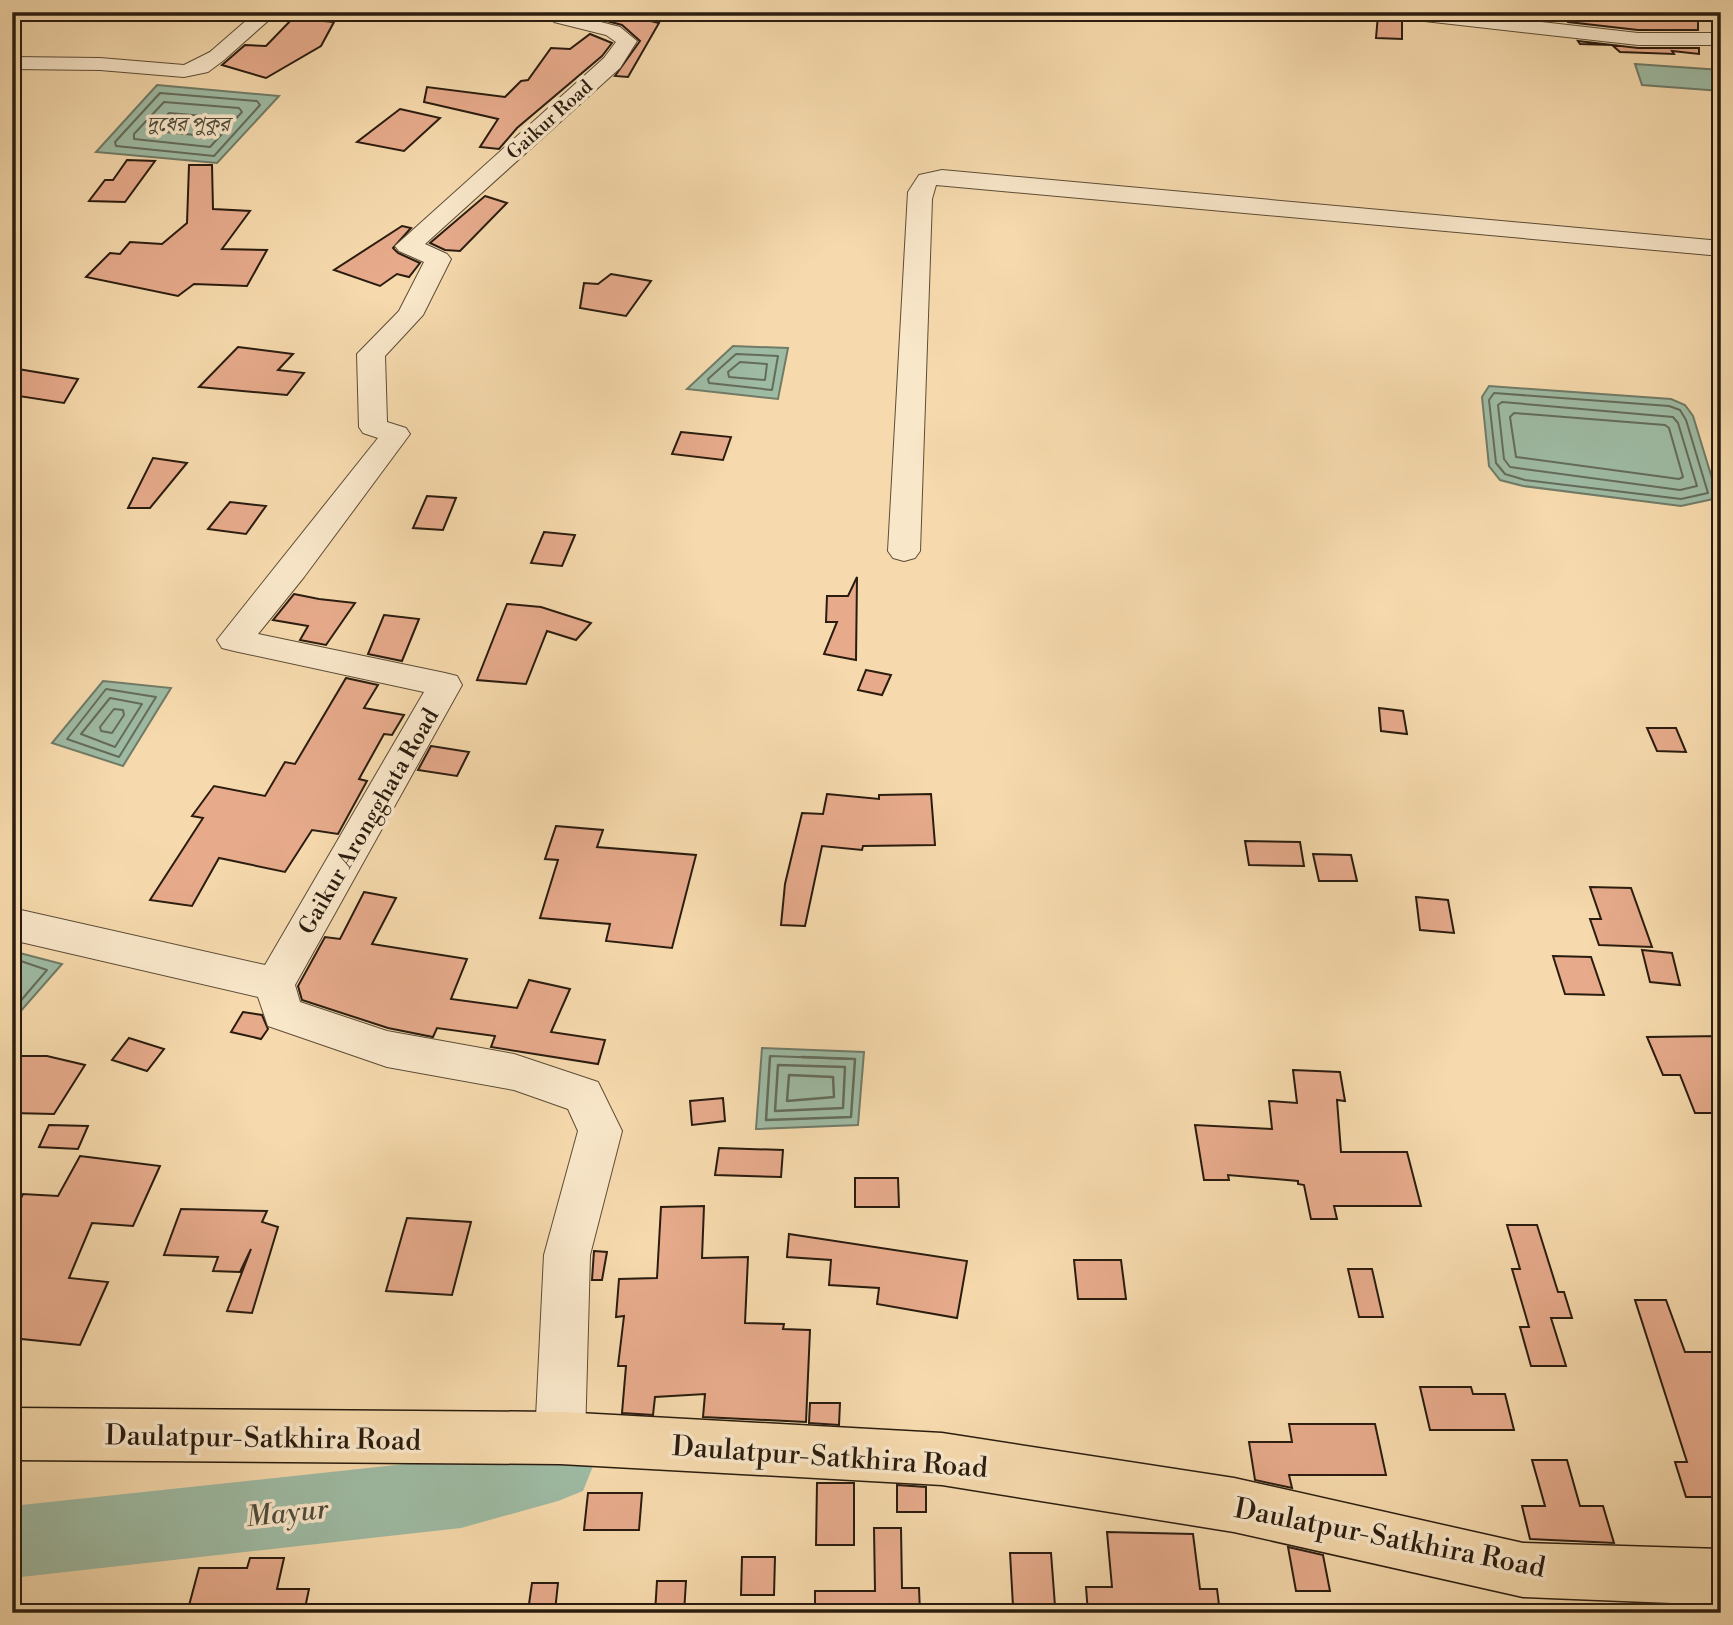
<svg xmlns="http://www.w3.org/2000/svg" width="1733" height="1625" font-family="'Libre Bodoni','Noto Serif Bengali',serif">
<rect width="100%" height="100%" fill="#f6daad"/>
<filter id="stains"><feTurbulence type="fractalNoise" baseFrequency=".00286" numOctaves="4"/><feColorMatrix values="0 0 0 0 .2 0 0 0 0 .09 0 0 0 0 .02 0 0 0 .5 -.17"/></filter>
<radialGradient id="worn" r=".72"><stop offset=".6" stop-color="#630" stop-opacity="0"/><stop offset="1" stop-color="#630" stop-opacity=".3"/></radialGradient>
<g fill="#9ebba4" stroke="#707b68" stroke-width="2">
<polygon points="1635,64 1721,70 1721,91 1642,85"/>
<polygon points="157,85 279,96 217,163 96,152"/>
<polygon points="733,346 788,348 778,399 687,389"/>
<polygon points="1489,386 1671,399 1685,405 1693,416 1718,498 1681,506 1523,486 1500,480 1489,466 1482,397"/>
<polygon points="103,681 171,688 123,766 52,743"/>
<polygon points="12,951 62,964 12,1021"/>
<polygon points="762,1048 864,1052 858,1125 756,1129"/>
</g>
<g fill="none" stroke-linecap="round" stroke-linejoin="round">
<g stroke="#646c5a" stroke-width="2">
<polygon points="160,93 257,101 260,105 214,156 116,146 115,142"/>
<polygon points="164,102 239,108 242,112 210,147 134,139 134,134"/>
<polygon points="169,113 217,117 220,121 205,136 156,131 155,126"/>
<polygon points="736,354 778,356 772,390 709,383 708,379"/>
<polygon points="740,362 767,364 765,380 729,377 728,372"/>
<polygon points="1494,393 1669,406 1680,410 1686,420 1708,493 1681,499 1525,480 1505,474 1496,463 1489,400"/>
<polygon points="1502,402 1673,417 1678,423 1697,486 1680,490 1510,467 1504,459 1498,405"/>
<polygon points="1514,413 1665,425 1669,428 1683,477 1679,479 1516,457 1510,417"/>
<polygon points="106,689 156,697 119,757 67,739"/>
<polygon points="110,698 142,704 115,747 81,734"/>
<polygon points="114,709 123,710 124,715 112,733 101,731 100,727"/>
<polyline points="12,958 47,970 12,1011"/>
<polyline points="770,1059 770,1056 852,1059"/>
</g>
<g stroke="#646c5a" stroke-width="2.5">
<polyline points="770,1057 766,1120 851,1117 855,1059 802,1057"/>
<polygon points="778,1065 845,1067 843,1108 775,1111"/>
<polygon points="789,1075 833,1077 834,1097 787,1101"/>
</g>
<polygon fill="#9ebba4" fill-rule="evenodd" points="558,1431 583,1441 593,1466 583,1491 558,1501 461,1528 12,1578 12,1506 461,1458"/>
</g>
<g fill="#e7ab8c" stroke="#2a1c0f" stroke-width="2">
<polygon points="1563,12 1622,12 1698,20 1698,30 1638,30 1568,22"/>
<polygon points="618,13 659,23 628,77 615,76 640,41 622,25 607,21"/>
<polygon points="1378,15 1402,21 1402,39 1376,38"/>
<polygon points="293,18 334,22 321,46 266,78 222,65 245,45 266,46"/>
<polygon points="590,34 612,43 602,56 517,128 499,149 480,147 498,119 424,102 427,87 505,97 521,81 528,80 551,48 570,49"/>
<polygon points="1578,41 1638,48 1699,48 1699,54 1672,51 1674,54 1620,52 1612,45 1580,44"/>
<polygon points="400,109 440,118 404,151 357,142"/>
<polygon points="127,160 155,161 125,202 89,201 105,180 113,180"/>
<polygon points="189,165 212,165 213,209 250,211 222,249 267,250 247,286 194,284 178,296 86,277 110,253 120,254 130,242 162,244 187,223"/>
<polygon points="485,196 507,203 460,251 445,250 430,243"/>
<polygon points="402,226 411,228 393,248 398,253 420,263 409,277 397,274 380,286 334,270"/>
<polygon points="611,274 651,281 626,316 580,308 584,283 598,284"/>
<polygon points="238,347 293,354 278,370 304,373 287,395 199,387"/>
<polygon points="12,368 78,379 64,403 12,395"/>
<polygon points="681,432 731,437 723,460 672,454"/>
<polygon points="153,458 187,463 150,508 128,508"/>
<polygon points="427,496 456,498 443,530 413,528"/>
<polygon points="230,502 266,506 246,534 208,529"/>
<polygon points="544,532 575,535 562,566 531,563"/>
<polygon points="857,577 856,660 824,654 837,622 826,622 827,596 848,596"/>
<polygon points="294,594 319,599 355,603 326,645 300,640 308,626 273,620"/>
<polygon points="507,604 541,607 591,623 576,640 547,631 526,684 477,680"/>
<polygon points="384,615 419,619 402,661 368,654"/>
<polygon points="866,670 891,675 882,695 858,690"/>
<polygon points="346,678 378,685 364,708 404,715 392,735 384,734 359,779 367,781 338,834 312,830 285,872 219,858 192,906 150,900 203,818 192,816 214,786 265,796 285,762 295,764"/>
<polygon points="1379,708 1403,711 1407,734 1381,731"/>
<polygon points="1647,728 1676,728 1686,752 1657,751"/>
<polygon points="431,746 469,752 457,776 418,770"/>
<polygon points="827,794 879,799 879,795 931,794 935,845 863,846 862,850 822,846 805,926 781,925 785,884 802,813 823,814"/>
<polygon points="556,826 603,830 597,847 696,855 672,948 606,941 610,924 540,918 558,860 545,859"/>
<polygon points="1245,841 1300,842 1304,866 1249,865"/>
<polygon points="1313,854 1351,855 1357,881 1319,881"/>
<polygon points="1590,887 1631,888 1652,947 1599,945 1590,919 1601,919"/>
<polygon points="364,892 396,898 372,944 467,959 451,999 517,1008 529,980 570,989 551,1032 605,1040 598,1064 491,1047 495,1036 437,1028 433,1037 388,1028 302,1000 298,986 325,937 340,939"/>
<polygon points="1416,897 1448,900 1454,933 1420,930"/>
<polygon points="1642,950 1672,953 1680,985 1650,982"/>
<polygon points="1553,956 1591,957 1604,995 1565,994"/>
<polygon points="243,1012 262,1015 268,1029 261,1039 231,1032"/>
<polygon points="1721,1036 1721,1113 1695,1113 1680,1075 1663,1075 1647,1037"/>
<polygon points="129,1038 164,1049 147,1071 112,1060"/>
<polygon points="12,1056 47,1056 85,1065 54,1114 12,1113"/>
<polygon points="1293,1070 1340,1072 1345,1101 1337,1100 1341,1152 1407,1152 1421,1206 1334,1206 1337,1219 1311,1219 1304,1185 1298,1184 1298,1181 1228,1175 1229,1180 1204,1180 1195,1125 1272,1129 1269,1101 1297,1103"/>
<polygon points="723,1098 725,1121 692,1125 690,1101"/>
<polygon points="49,1125 88,1126 78,1149 39,1147"/>
<polygon points="719,1148 783,1150 781,1177 715,1175"/>
<polygon points="80,1156 160,1166 133,1226 92,1223 69,1278 108,1282 80,1345 12,1338 12,1216 23,1194 58,1196"/>
<polygon points="855,1178 898,1178 899,1207 855,1207"/>
<polygon points="704,1206 702,1258 748,1257 745,1323 784,1324 783,1329 810,1330 806,1422 703,1417 705,1394 655,1397 653,1415 622,1413 626,1366 618,1366 624,1316 616,1317 619,1279 657,1278 661,1207"/>
<polygon points="181,1209 267,1211 262,1222 278,1227 252,1313 227,1311 251,1249 240,1272 213,1271 218,1257 164,1255"/>
<polygon points="407,1218 471,1222 452,1295 386,1291"/>
<polygon points="1507,1225 1537,1225 1558,1292 1564,1292 1572,1318 1551,1318 1566,1366 1531,1366 1520,1327 1529,1327 1512,1269 1520,1269"/>
<polygon points="789,1234 967,1261 957,1318 877,1304 879,1288 829,1285 831,1260 787,1257"/>
<polygon points="594,1251 607,1252 602,1280 592,1280"/>
<polygon points="1074,1260 1121,1260 1126,1299 1078,1299"/>
<polygon points="1348,1269 1372,1269 1383,1317 1359,1317"/>
<polygon points="1635,1300 1666,1300 1685,1352 1721,1352 1721,1497 1686,1497 1675,1462 1687,1462"/>
<polygon points="1420,1387 1471,1387 1473,1394 1505,1394 1514,1430 1430,1430"/>
<polygon points="810,1403 840,1403 839,1425 809,1423"/>
<polygon points="1289,1424 1375,1424 1386,1475 1289,1475 1292,1488 1255,1480 1249,1442 1292,1442"/>
<polygon points="1532,1460 1567,1460 1580,1506 1603,1506 1614,1543 1530,1539 1522,1506 1545,1506"/>
<polygon points="817,1483 854,1483 854,1545 816,1545"/>
<polygon points="897,1485 926,1487 926,1512 897,1512"/>
<polygon points="588,1493 642,1493 639,1530 584,1530"/>
<polygon points="874,1528 901,1528 902,1588 919,1588 920,1613 815,1613 815,1591 875,1591"/>
<polygon points="1107,1532 1193,1534 1200,1589 1217,1589 1220,1613 1192,1613 1191,1607 1128,1607 1129,1613 1088,1613 1086,1587 1112,1587"/>
<polygon points="1288,1547 1323,1555 1330,1591 1296,1591"/>
<polygon points="1010,1553 1051,1553 1055,1606 1013,1606"/>
<polygon points="742,1557 775,1557 774,1595 741,1595"/>
<polygon points="250,1558 284,1558 277,1589 309,1589 304,1613 187,1613 199,1568 247,1568"/>
<polygon points="657,1581 686,1581 684,1613 655,1613"/>
<polygon points="532,1583 558,1583 555,1611 528,1611"/>
</g>
<g fill="none" stroke-linecap="round" stroke-linejoin="round">
<defs>
<g id="minor">
<polygon points="256,12 278,12 224,60 208,72 184,77 100,70 12,69 12,57 100,58 184,65 210,52"/>
<polygon points="555,12 576,12 574,15 620,27 637,41 620,68 425,244 447,254 451,259 423,315 385,356 387,422 406,428 410,434 304,577 258,634 445,673 457,676 462,685 295,985 300,1002 387,1031 514,1054 598,1082 622,1131 590,1255 585,1438 578,1456 560,1463 542,1456 535,1438 544,1255 578,1131 568,1109 514,1090 387,1067 268,1026 258,997 12,940 12,908 265,965 424,692 234,651 222,648 217,640 378,438 363,433 359,427 357,354 399,311 424,262 399,251 395,246 604,58 616,42 606,35 554,22 551,18"/>
<polygon points="1388,12 1454,12 1638,33 1721,33 1721,45 1638,45 1398,18"/>
<polygon points="942,170 1721,241 1721,256 936,185 932,199 920,551 915,558 904,561 893,558 888,551 908,192 919,175"/>
</g>
<polygon id="major" points="12,1408 560,1412 942,1433 1234,1478 1523,1543 1721,1549 1721,1605 1523,1597 1234,1532 942,1485 560,1464 12,1460"/>
</defs>
<use href="#minor" stroke="#5d4c36" stroke-width="2"/>
<use href="#major" stroke="#2a1c0f" stroke-width="3"/>
<use href="#minor" fill="#f9e7ca" fill-rule="evenodd"/>
<use href="#major" fill="#f6daad" fill-rule="evenodd"/>
</g>
<g text-anchor="middle" stroke-width="7" stroke-linejoin="round" paint-order="stroke">
<g font-size="19" fill="#2a1c0f" stroke="#f9e7ca">
<text transform="translate(549 119) rotate(-42)" y="7">Gaikur Road</text>
</g>
<g font-size="21" font-style="italic" fill="#4d4c3c" stroke="#f9e7ca">
<text x="188" y="131">দুধের পুকুর</text>
</g>
<g font-size="23" fill="#2a1c0f" stroke="#f9e7ca">
<text transform="translate(368 821) rotate(-60)" y="8">Gaikur Arongghata Road</text>
</g>
<g font-size="28" fill="#2a1c0f" stroke="#f9e7ca">
<text transform="translate(263 1437) rotate(1)" y="10">Daulatpur-Satkhira Road</text>
<text transform="translate(830 1456) rotate(4)" y="10">Daulatpur-Satkhira Road</text>
<text transform="translate(1390 1537) rotate(11)" y="10">Daulatpur-Satkhira Road</text>
</g>
<g font-size="28" font-style="italic" fill="#4d4c3c" stroke="#f9e7ca">
<text transform="translate(287 1512) rotate(-6)" y="10">Mayur</text>
</g>
</g>
<rect width="1733" height="1625" fill="none" stroke="#f6daad" stroke-width="42"/>
<rect x="14" y="14" width="1705" height="1597" fill="none" stroke="#2a1c0f" stroke-width="3.5"/>
<rect x="21" y="21" width="1691" height="1583" fill="none" stroke="#2a1c0f" stroke-width="2"/>
<rect width="100%" height="100%" filter="url(#stains)"/>
<rect width="100%" height="100%" fill="url(#worn)"/>
</svg>
